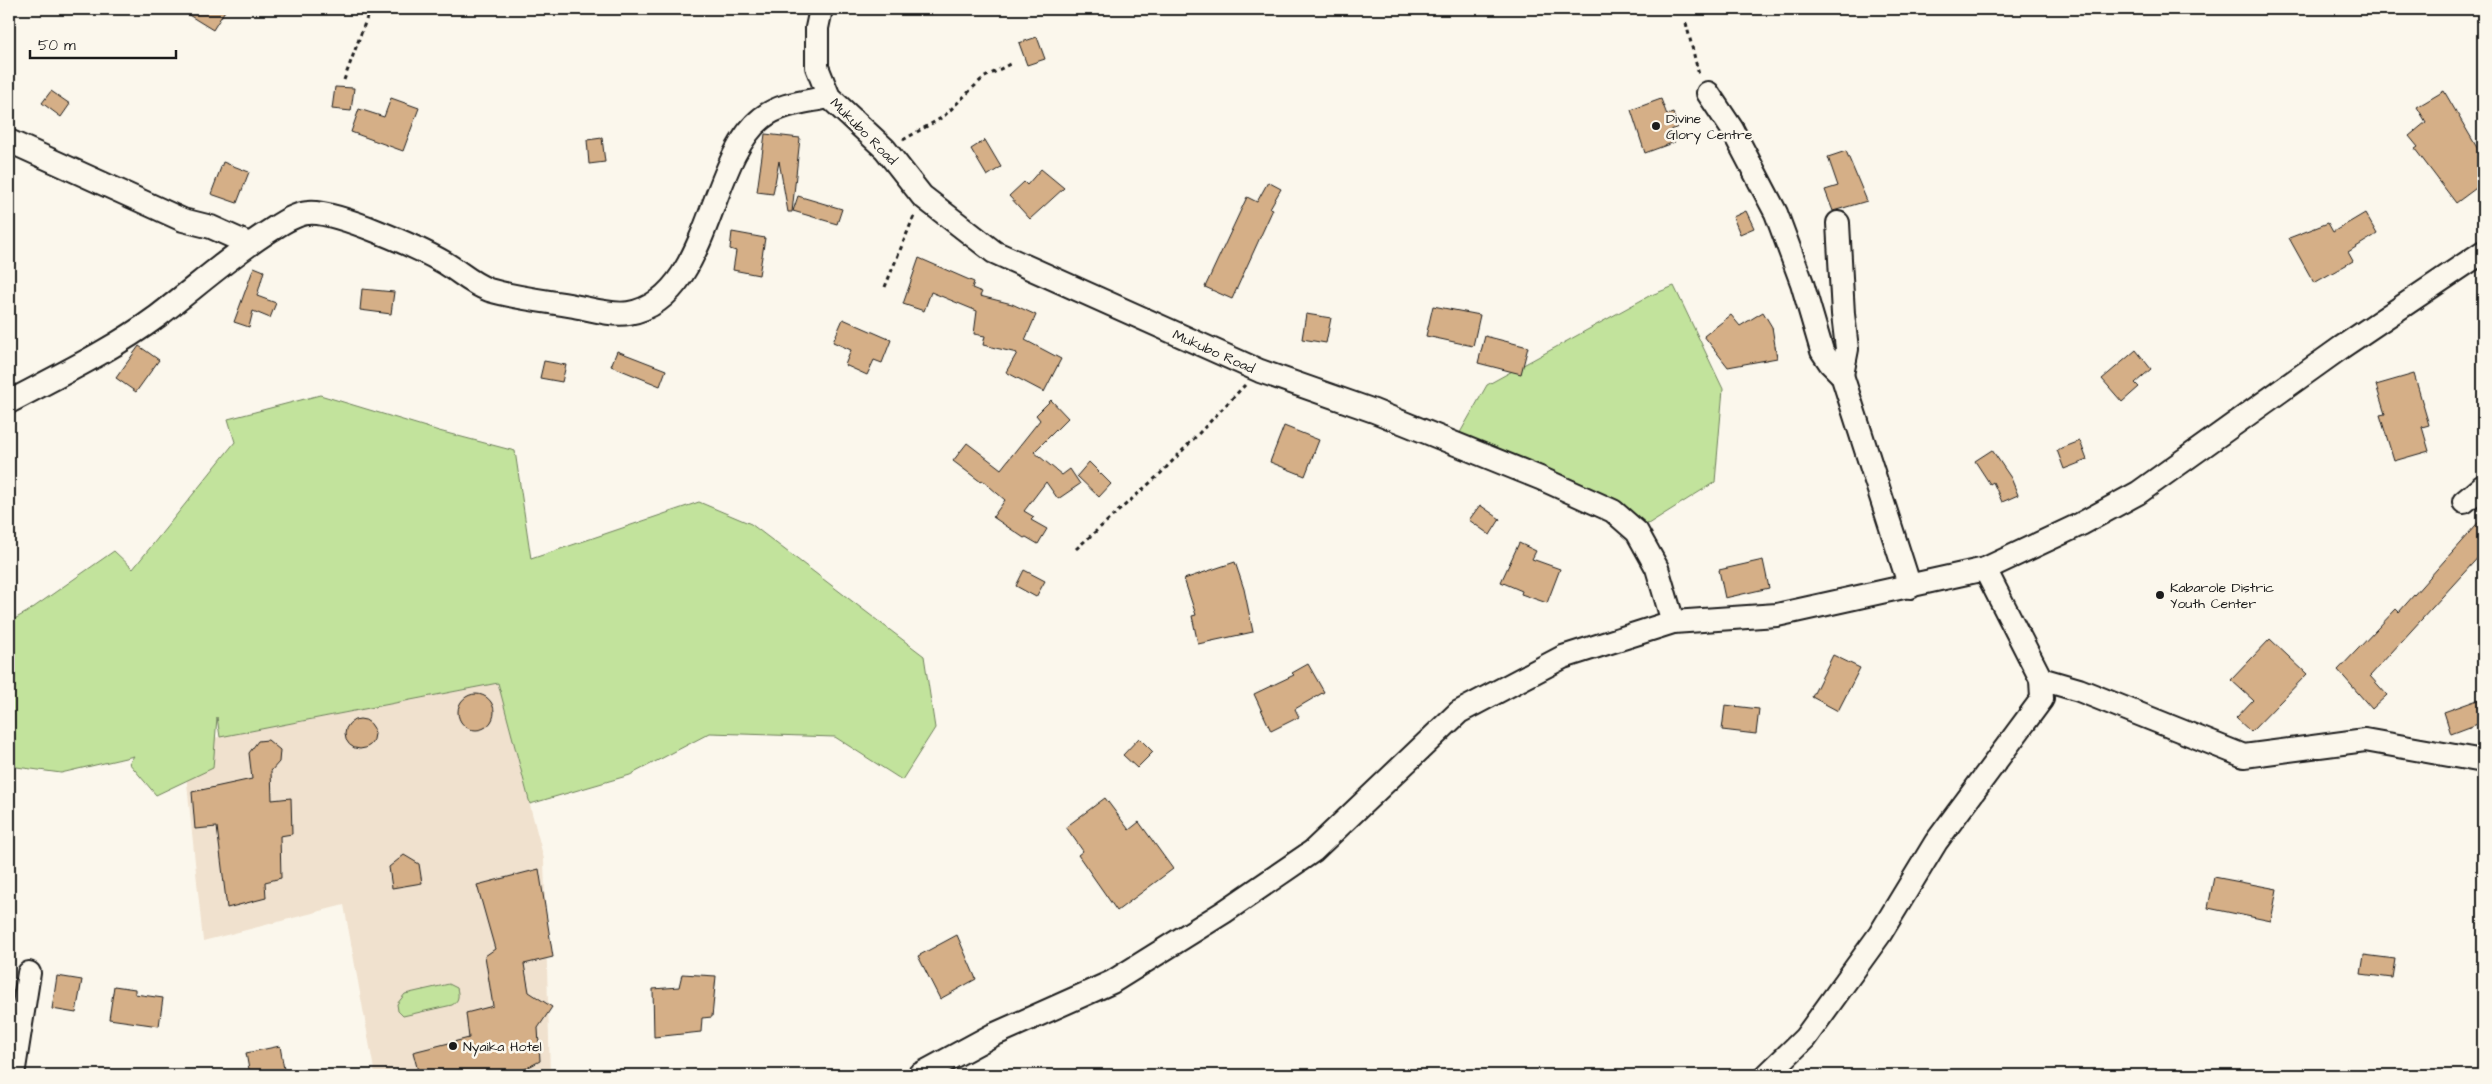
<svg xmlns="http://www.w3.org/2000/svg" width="2492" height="1084" font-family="'Architects Daughter',sans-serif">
<rect width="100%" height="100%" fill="#fbf7ec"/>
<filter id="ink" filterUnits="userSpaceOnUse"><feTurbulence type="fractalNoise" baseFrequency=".02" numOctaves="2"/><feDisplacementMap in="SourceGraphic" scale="10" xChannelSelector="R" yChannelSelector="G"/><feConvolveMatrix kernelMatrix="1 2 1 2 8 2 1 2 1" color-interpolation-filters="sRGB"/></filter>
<g filter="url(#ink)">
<polygon fill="#f0e1ce" points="498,683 544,859 550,1075 375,1075 344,905 203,941 183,744"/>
<g fill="#c2e39c" stroke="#6f805c">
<polygon points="1674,286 1723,389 1715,482 1648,524 1615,504 1457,438 1487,385 1649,296"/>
<polygon points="320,395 439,431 515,451 531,559 699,502 751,524 924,656 935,728 902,780 835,737 710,733 630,775 530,804 498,683 220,737 217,717 213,768 156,795 129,763 134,756 61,773 9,766 9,622 27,612 114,551 133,569 235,442 228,419"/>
<path d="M449 984 457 988C459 996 459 1001 452 1005L403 1016 398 1011 397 1004 405 994Z"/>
</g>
<g fill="#d5af87" stroke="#1c1c1c">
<polygon points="179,9 226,9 213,30"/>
<polygon points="1037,37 1045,59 1027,65 1019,43"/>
<polygon points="335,87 354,88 351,111 332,109"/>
<polygon points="51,91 70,104 61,117 42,103"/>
<polygon points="2444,91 2483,158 2483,183 2456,203 2415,149 2418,147 2409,136 2426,122 2417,107"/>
<polygon points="391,98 419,108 403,151 351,132 359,109 384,117"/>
<polygon points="1661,99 1667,115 1673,113 1678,127 1671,130 1675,142 1645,153 1631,110"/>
<polygon points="765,134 800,138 792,212 788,212 779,161 773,194 757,192"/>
<polygon points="602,138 605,162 589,164 587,140"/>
<polygon points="985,140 1001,167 987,176 971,149"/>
<polygon points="1846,151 1867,201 1833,211 1825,190 1838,186 1828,157"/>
<polygon points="223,162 249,172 237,203 211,194"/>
<polygon points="1041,169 1064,188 1030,219 1009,196 1024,182 1027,185"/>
<polygon points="1268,182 1281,189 1270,208 1273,209 1232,299 1205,287 1247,197 1257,202"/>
<polygon points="798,196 842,209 837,224 793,211"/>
<polygon points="1746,211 1754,228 1740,234 1733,217"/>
<polygon points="2365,213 2377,234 2348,252 2353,261 2314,283 2289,238 2328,223 2333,232"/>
<polygon points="732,232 765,238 759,275 733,270 736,251 730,249"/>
<polygon points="919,258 974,282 972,288 982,292 980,296 1012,304 1036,315 1025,340 1061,359 1044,392 1006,372 1017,353 983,345 985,336 974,334 977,311 931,292 924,311 903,304"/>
<polygon points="254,267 264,271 257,296 276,303 270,318 253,311 249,327 234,322"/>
<polygon points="362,289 394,292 391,314 360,310"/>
<polygon points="1433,306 1480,315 1473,346 1426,336"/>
<polygon points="1763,312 1772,327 1777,358 1728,367 1704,336 1731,315 1740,326"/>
<polygon points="1306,314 1331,318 1326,343 1302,339"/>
<polygon points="843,319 891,340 882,363 874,360 867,375 845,365 851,350 833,342"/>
<polygon points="1485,336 1528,347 1521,374 1478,363"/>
<polygon points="139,346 159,360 136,392 116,378"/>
<polygon points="2136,350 2151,369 2135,383 2139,387 2122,402 2102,379"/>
<polygon points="617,351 666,370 660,386 611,366"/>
<polygon points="544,361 566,365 562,382 540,378"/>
<polygon points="2414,374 2429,425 2422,427 2429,451 2394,461 2380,415 2385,414 2376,385"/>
<polygon points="1051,400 1068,418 1034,452 1062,475 1070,469 1080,484 1058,499 1046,482 1024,511 1034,517 1031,520 1047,529 1038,544 1026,537 1024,538 993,517 1005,500 982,480 981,482 953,461 967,443 1001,469 1040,420 1036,415"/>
<polygon points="1284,426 1319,440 1305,476 1270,462"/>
<polygon points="2080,441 2087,460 2064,469 2057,450"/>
<polygon points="1992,450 2011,478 2018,495 2002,502 1993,482 1990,484 1975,461"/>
<polygon points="1089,462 1111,484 1099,497 1077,476"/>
<polygon points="1480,505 1500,519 1490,535 1469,520"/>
<polygon points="2483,517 2483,552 2370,676 2387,695 2372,709 2338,670 2396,609 2399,612"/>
<polygon points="1519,543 1536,551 1532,559 1560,569 1547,603 1521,594 1522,591 1501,582"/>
<polygon points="1763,560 1769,588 1725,598 1719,570"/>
<polygon points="1235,562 1244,589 1253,632 1198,644 1192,616 1196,615 1184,579"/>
<polygon points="1024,570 1045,581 1036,597 1016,586"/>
<polygon points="2270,639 2307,674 2251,732 2236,718 2253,700 2231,680"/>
<polygon points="1833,655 1860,668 1838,711 1812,697"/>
<polygon points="1308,664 1324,692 1295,709 1299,717 1271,731 1254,694 1294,675 1292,673"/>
<circle cx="476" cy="712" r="18"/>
<polygon points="2483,698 2483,722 2451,734 2444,712"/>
<polygon points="1725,705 1759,709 1756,734 1722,730"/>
<circle cx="360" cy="734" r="15"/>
<polygon points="1139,738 1153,752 1137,768 1123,755"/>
<polygon points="268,740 280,750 279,762 271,771 272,800 291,798 292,834 280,836 281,878 265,882 266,898 227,908 217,827 195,829 192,792 252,779 249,753 258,741"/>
<polygon points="1105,798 1129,830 1139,822 1173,869 1117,911 1078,855 1083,851 1066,827"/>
<polygon points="404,855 419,864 422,883 392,888 389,867"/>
<polygon points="539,869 553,957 524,964 529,992 552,1007 538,1028 540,1061 523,1070 524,1075 419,1075 413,1052 469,1038 466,1013 493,1006 485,956 495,949 477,885"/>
<polygon points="2214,877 2277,889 2271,921 2208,908"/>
<polygon points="957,935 976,979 940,999 918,956"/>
<polygon points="2364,955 2395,959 2392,978 2361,974"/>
<polygon points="682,974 716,976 712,1017 702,1018 701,1032 654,1037 653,989 679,987"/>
<polygon points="57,976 82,980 76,1013 52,1009"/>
<polygon points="114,986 135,989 135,994 163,998 159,1026 109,1019"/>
<polygon points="280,1046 285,1075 250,1075 246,1053"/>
</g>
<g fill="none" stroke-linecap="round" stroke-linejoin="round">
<defs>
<g id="minor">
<polyline points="821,9 817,28 817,67 829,97 885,149 922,196 994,252 1260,371 1374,411 1540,478 1613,511 1637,532 1657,568 1673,622"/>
<polyline points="1708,93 1732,129 1776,213 1802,283 1822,351 1830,363 1842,375 1910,587"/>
<polyline points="9,141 183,220 211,227 249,244"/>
<polyline points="1838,223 1843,314 1847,349 1842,375"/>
<path d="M9 402C60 375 112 350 158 316 196 287 231 255 271 230 282 223 295 214 308 213 335 210 421 249 445 263 460 272 472 284 489 290 516 298 546 301 574 306 590 309 612 316 629 313 710 299 708 160 762 118 781 103 806 102 829 97"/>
<polyline points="2464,502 2483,486"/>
<polyline points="2041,679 2079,690 2244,756 2365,740 2483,761"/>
<polyline points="13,1075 29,973"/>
<polyline points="919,1075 993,1035 1112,982 1224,912 1313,851 1459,712 1563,657 1673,622 1777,615 1985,569 2081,524 2138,493 2342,347 2483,252"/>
<polyline points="1767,1075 1805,1038 1880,934 1936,842 2042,699 2041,679 1985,569"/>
</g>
</defs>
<use href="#minor" stroke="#1c1c1c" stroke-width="26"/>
<g stroke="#1c1c1c" stroke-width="3" stroke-dasharray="4 4" stroke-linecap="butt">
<polyline points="1686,23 1699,75"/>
<polyline points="344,80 370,9"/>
<polyline points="903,140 943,117 983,78 1010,64"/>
<polyline points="885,287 914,216"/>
<polyline points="1076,549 1161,473 1245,385"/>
</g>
<use href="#minor" stroke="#fbf7ec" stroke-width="22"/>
</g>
</g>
<g fill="#1c1c1c" stroke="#fbf7ec" stroke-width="2">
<circle cx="1656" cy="126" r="5"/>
<circle cx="2160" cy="595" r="5"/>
<circle cx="453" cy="1046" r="5"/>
</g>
<g text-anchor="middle" stroke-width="5" stroke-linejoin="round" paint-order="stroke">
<g font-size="14" fill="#1c1c1c" stroke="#fbf7ec" text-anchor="start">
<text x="1666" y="123">Divine<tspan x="1666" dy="16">Glory Centre</tspan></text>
<text x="2170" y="592">Kabarole Distric<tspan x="2170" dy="16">Youth Center</tspan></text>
<text x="463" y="1051">Nyaika Hotel</text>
</g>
<g font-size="14" fill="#1c1c1c" stroke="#fbf7ec">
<text transform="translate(864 131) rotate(45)" y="5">Mukubo Road</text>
<text transform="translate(1214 351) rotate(24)" y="5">Mukubo Road</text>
</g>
</g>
<rect width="2492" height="1084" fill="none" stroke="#fbf7ec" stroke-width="30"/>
<rect x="15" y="15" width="2462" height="1054" fill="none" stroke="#1c1c1c" stroke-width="2" filter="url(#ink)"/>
<path d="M30 50v8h146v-8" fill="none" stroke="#1c1c1c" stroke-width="2.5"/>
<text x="38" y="50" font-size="15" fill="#1c1c1c" stroke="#fbf7ec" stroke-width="4" paint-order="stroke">50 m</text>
</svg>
